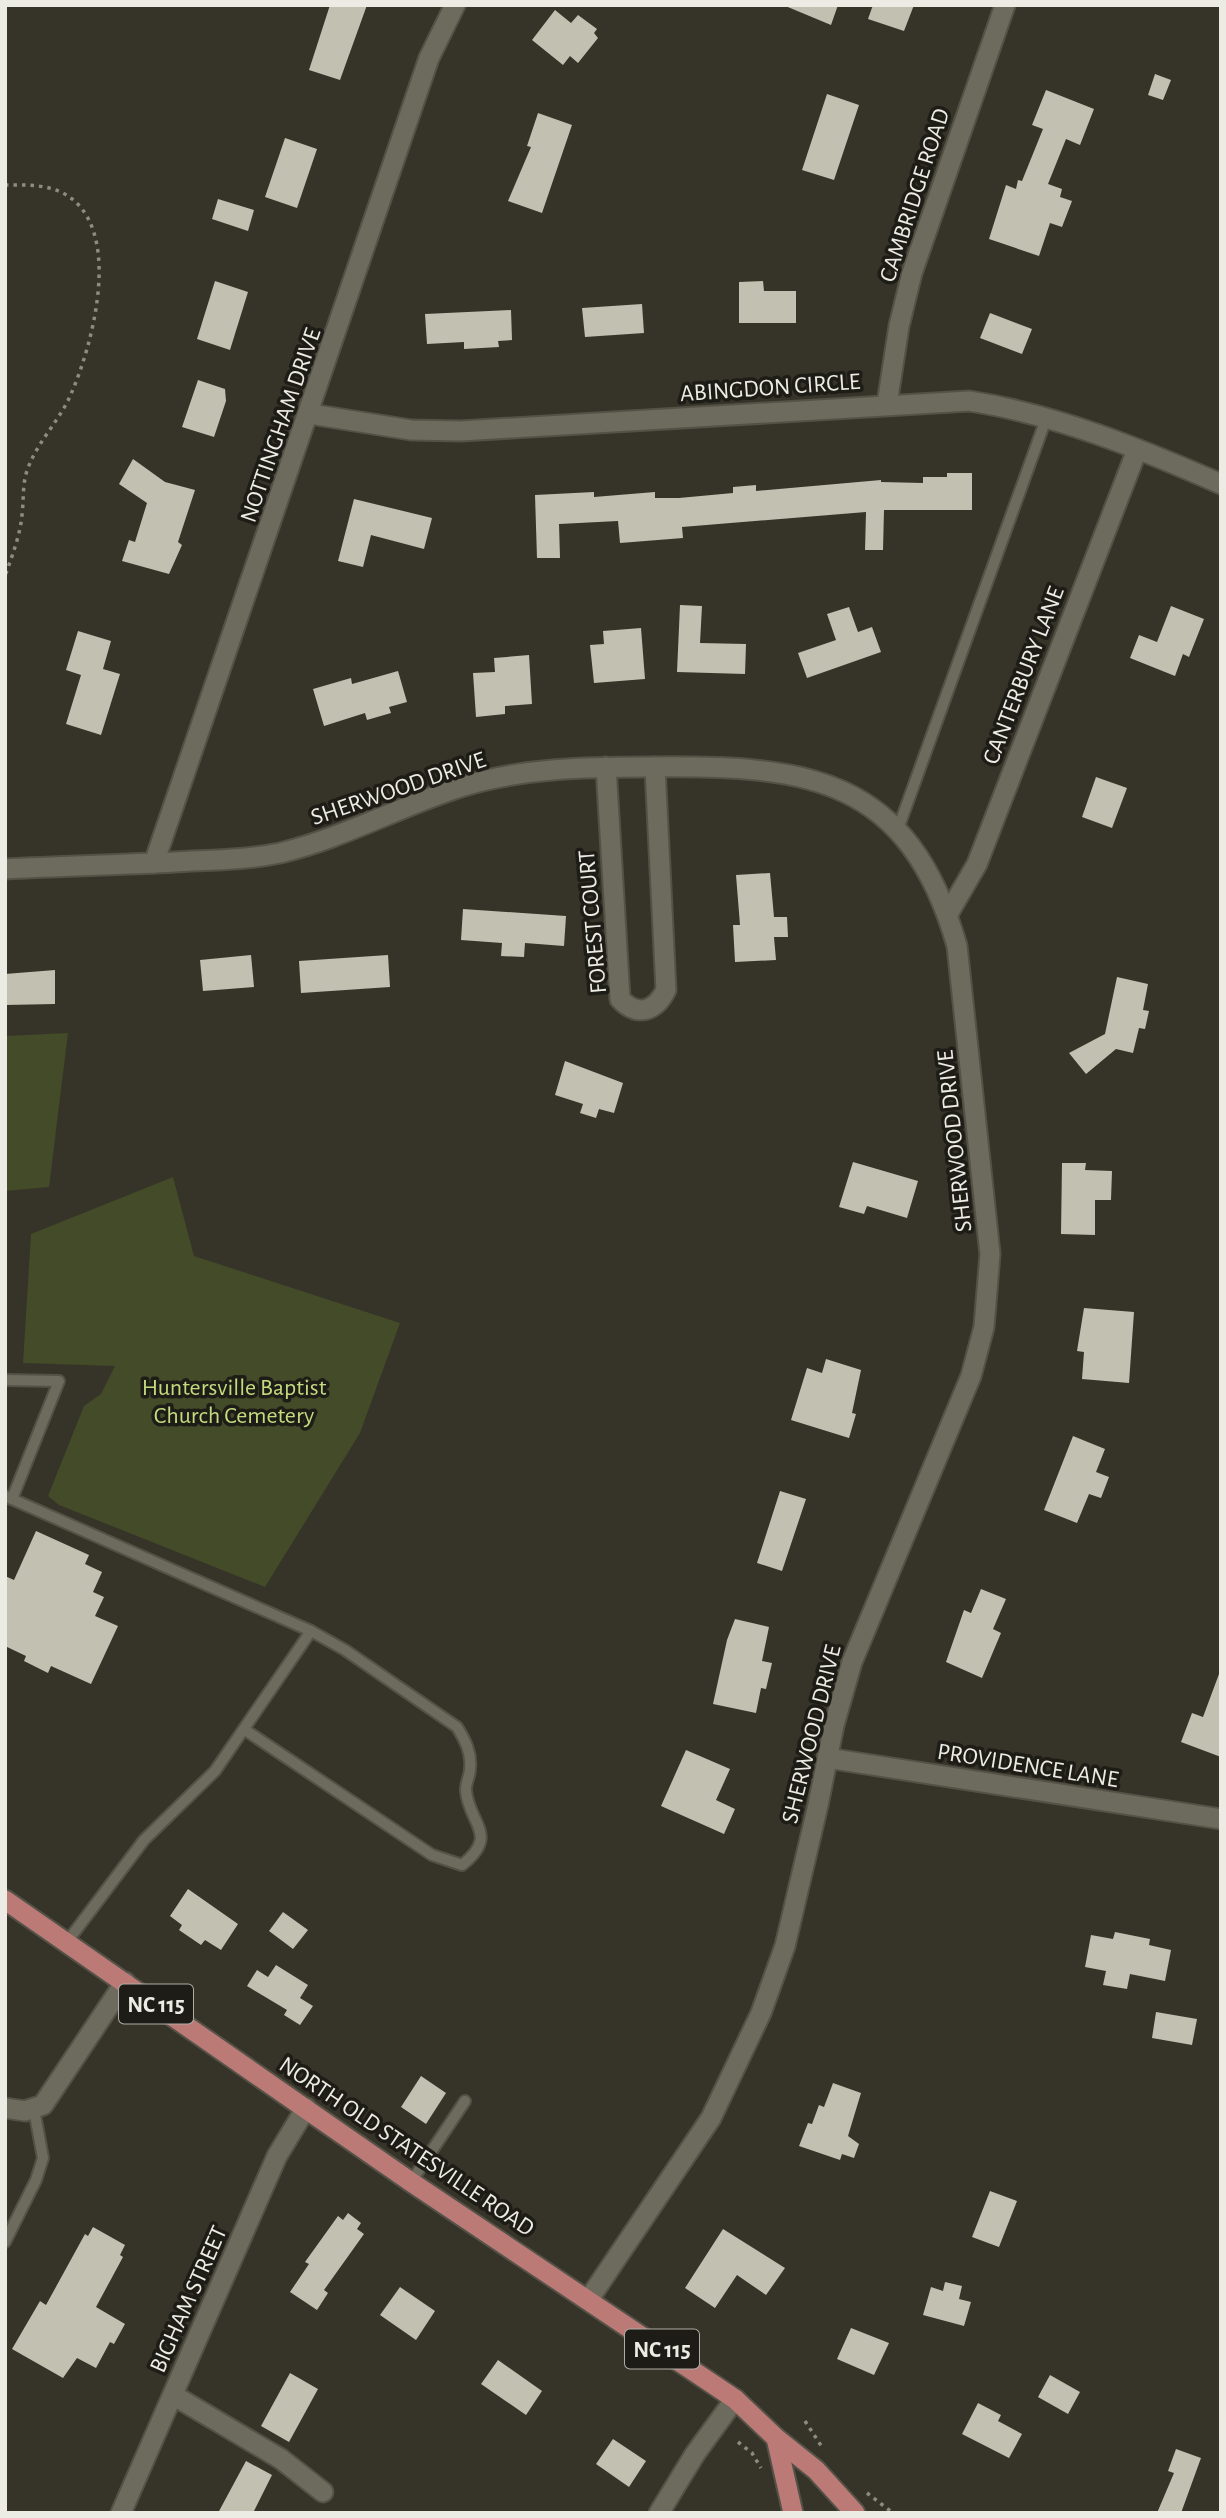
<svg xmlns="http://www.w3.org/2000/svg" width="1226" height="2518" font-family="'Alegreya Sans',sans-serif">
<rect width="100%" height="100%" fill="#363428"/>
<g fill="#434b28">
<polygon points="68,1033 49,1187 5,1191 5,1036"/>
<polygon points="173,1177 194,1256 400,1323 360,1433 265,1587 59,1505 48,1496 84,1406 101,1394 115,1366 23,1363 31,1234"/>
</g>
<g fill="#c2c0b1">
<polygon points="330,5 367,5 340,80 309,70"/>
<polygon points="783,5 838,5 831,25"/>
<polygon points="873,5 914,5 904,31 868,19"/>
<polygon points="555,10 571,23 578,15 597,29 594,33 598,38 578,63 570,56 563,65 532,40"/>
<polygon points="1155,74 1171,80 1163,100 1148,95"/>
<polygon points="1046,90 1094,109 1080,145 1066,139 1048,184 1062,189 1060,197 1072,201 1062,227 1050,223 1039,256 989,239 1006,185 1016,189 1018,180 1022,181 1043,129 1032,125"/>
<polygon points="827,94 859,105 834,180 802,170"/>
<polygon points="538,113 572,125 542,213 508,201 531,147 527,146"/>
<polygon points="285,138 317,149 297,208 265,197"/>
<polygon points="218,199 254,210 248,231 212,219"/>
<polygon points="215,281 248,292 230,350 197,339"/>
<polygon points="763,281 764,291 796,291 796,323 739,323 739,282"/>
<polygon points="642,304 644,333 585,337 582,308"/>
<polygon points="511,310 512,340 498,341 499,347 464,349 464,342 427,344 425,314"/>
<polygon points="990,313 1032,329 1022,354 980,338"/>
<polygon points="198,380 225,389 226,401 214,437 182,427"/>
<polygon points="133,459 165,482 195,490 178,542 182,545 169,574 122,561 129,540 135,542 147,503 119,484"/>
<polygon points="947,473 972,473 972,510 884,510 883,550 865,550 866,512 682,527 683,538 620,543 618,521 559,524 560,558 537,558 535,495 594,492 594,497 655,492 655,498 679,498 733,493 733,487 756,485 756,491 881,480 881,482 923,483 923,477 947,477"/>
<polygon points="354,499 432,518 424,549 371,535 363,567 338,561"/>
<polygon points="680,605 702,606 700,643 746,644 745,674 677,672"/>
<polygon points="1171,606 1204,619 1189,657 1183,654 1175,676 1130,658 1139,635 1157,642"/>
<polygon points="849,607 858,632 872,627 881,652 807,678 798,653 836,640 827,614"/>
<polygon points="641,628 645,679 594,683 590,645 604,644 603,631"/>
<polygon points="78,631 111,641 103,669 120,674 101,735 66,724 81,675 66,670"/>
<polygon points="529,655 532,704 505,706 505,714 476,717 473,673 495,672 494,658"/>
<polygon points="398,671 407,702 389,707 391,713 367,720 365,713 324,726 313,689 351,678 352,684"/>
<polygon points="1096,777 1127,788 1112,828 1082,817"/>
<polygon points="770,873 774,917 787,917 788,937 774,937 776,960 735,962 733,925 740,925 736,875"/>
<polygon points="463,909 566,916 564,946 525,943 524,957 501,956 502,943 461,940"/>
<polygon points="251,955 254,987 203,991 200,960"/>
<polygon points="388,955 390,987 301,993 299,961"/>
<polygon points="55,970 55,1004 5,1005 5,974"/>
<polygon points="1117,977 1148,984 1143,1010 1149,1011 1145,1029 1139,1028 1133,1053 1116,1049 1086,1074 1069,1053 1105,1034"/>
<polygon points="565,1061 623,1083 614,1113 599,1109 596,1118 580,1113 583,1104 555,1095"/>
<polygon points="853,1162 918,1181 907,1218 867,1206 864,1214 839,1207"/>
<polygon points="1062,1163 1086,1163 1085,1170 1112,1171 1111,1200 1095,1200 1095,1235 1061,1234"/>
<polygon points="1084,1308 1134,1312 1129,1383 1082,1379 1084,1352 1077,1351"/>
<polygon points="826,1359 861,1370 852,1413 856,1414 849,1438 791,1420 807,1368 822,1373"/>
<polygon points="1073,1436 1105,1449 1096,1472 1109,1477 1101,1498 1089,1494 1077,1523 1044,1510"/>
<polygon points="780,1491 806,1499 782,1571 757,1563"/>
<polygon points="36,1531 89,1555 85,1564 102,1572 93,1592 104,1597 95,1616 118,1626 91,1684 51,1666 48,1673 24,1661 26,1656 5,1646 5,1576 14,1580"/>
<polygon points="981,1589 1006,1599 993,1629 1001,1633 982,1678 946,1662 964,1610 971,1613"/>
<polygon points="735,1619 769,1627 762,1661 772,1663 766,1689 761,1688 756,1713 713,1704 727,1640"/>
<polygon points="1219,1674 1221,1674 1221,1757 1181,1742 1192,1713 1203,1717"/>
<polygon points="686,1750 730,1769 716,1800 735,1809 724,1834 661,1806"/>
<polygon points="188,1889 238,1924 221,1950 205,1940 201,1945 179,1930 182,1925 170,1916"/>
<polygon points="283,1912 308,1930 293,1949 269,1931"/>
<polygon points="1115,1932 1150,1939 1149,1945 1171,1950 1165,1981 1130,1974 1127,1989 1103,1985 1106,1971 1085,1967 1091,1935 1113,1939"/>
<polygon points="276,1965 308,1985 300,1998 313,2006 300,2025 284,2015 287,2010 247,1986 257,1970 268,1977"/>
<polygon points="1156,2012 1197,2019 1192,2045 1152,2038"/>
<polygon points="421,2076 446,2093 426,2124 401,2107"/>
<polygon points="833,2083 861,2093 848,2136 859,2144 854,2158 842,2154 840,2160 799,2146 808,2123 812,2124 819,2105 824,2107"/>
<polygon points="990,2191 1017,2201 999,2247 972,2237"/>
<polygon points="348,2213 361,2223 357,2229 364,2234 324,2290 328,2293 317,2310 290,2292 309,2264 305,2262 338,2216 343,2220"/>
<polygon points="93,2227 125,2245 120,2255 123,2257 96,2307 125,2324 114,2344 110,2342 96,2368 77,2358 63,2378 12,2349 40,2301 46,2305 85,2234 88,2236"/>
<polygon points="723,2229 785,2268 766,2295 737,2275 715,2308 685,2288"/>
<polygon points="945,2282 962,2286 959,2299 971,2302 964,2326 923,2315 931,2287 943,2291"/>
<polygon points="400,2287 435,2311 416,2340 380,2315"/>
<polygon points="851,2328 889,2343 874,2375 837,2359"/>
<polygon points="498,2360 542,2391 526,2415 481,2384"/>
<polygon points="290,2373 318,2389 289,2442 261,2426"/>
<polygon points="1050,2375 1080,2392 1068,2414 1038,2397"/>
<polygon points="978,2403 1001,2415 998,2421 1022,2434 1009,2458 962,2434"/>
<polygon points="613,2439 646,2461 629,2487 596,2464"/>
<polygon points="1176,2449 1201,2458 1181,2513 1157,2513 1174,2473 1168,2471"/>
<polygon points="246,2461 272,2475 253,2513 218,2513"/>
</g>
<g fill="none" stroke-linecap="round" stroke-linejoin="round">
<defs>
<g id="service">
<polyline points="898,829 1046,419"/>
<polyline points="5,1380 59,1381 12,1499"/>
<polyline points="5,1496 311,1631 215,1771 144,1840 67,1942"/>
<path d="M245 1730 432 1855 462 1865C500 1835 469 1824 466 1791 465 1784 470 1776 470 1769 472 1753 465 1740 457 1727L345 1650 311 1631"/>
<polyline points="411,2182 465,2101"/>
<polyline points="5,2242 36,2180 43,2158 34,2109"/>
</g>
<g id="minor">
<polyline points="887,404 899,326 912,273 1005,5"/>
<path d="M310 414 411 430 461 431 969 401C1055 414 1141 449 1221 484"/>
<path d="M606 767 620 999C637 1017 655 1012 666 990L655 767"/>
<polyline points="154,863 429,58 455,5"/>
<path d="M5 869C62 866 118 865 175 862 210 860 246 860 280 853 344 838 402 805 464 786 523 768 587 767 648 767 806 765 908 775 957 946L990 1254 984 1327 971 1376 852 1662 834 1725 818 1805 785 1946 761 2013 711 2118 589 2299"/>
<polyline points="948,914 977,864 1137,450"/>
<polyline points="827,1758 1221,1819"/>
<polyline points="5,2108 25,2111 43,2105 125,1982"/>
<polyline points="173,2395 281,2459 323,2492"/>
<polyline points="121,2513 277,2156 306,2108"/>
<polyline points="659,2513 695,2454 735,2399"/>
</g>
<g id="primary">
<polyline points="5,1900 411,2182 735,2399 776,2438 816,2470 855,2513"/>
<polyline points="776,2438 793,2513"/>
</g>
</defs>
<use href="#service" stroke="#545247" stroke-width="14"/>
<use href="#minor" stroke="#545247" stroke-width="23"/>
<use href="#primary" stroke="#545247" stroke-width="23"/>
<g stroke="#8e8c82" stroke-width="3.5" stroke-dasharray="3.5 5" stroke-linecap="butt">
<path d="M5 185C24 185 45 184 63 193 125 226 93 344 71 394 60 420 38 441 28 468 22 483 24 499 22 515 20 536 12 556 5 576"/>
<polyline points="805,2421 822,2447"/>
<polyline points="738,2442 752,2453 761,2468"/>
<polyline points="867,2493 893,2513"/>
</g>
<use href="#service" stroke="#6d6b5d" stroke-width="10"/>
<use href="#minor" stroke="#6d6b5d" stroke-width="19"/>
<use href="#primary" stroke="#bc7a77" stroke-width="19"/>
</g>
<g text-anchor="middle" stroke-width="7" stroke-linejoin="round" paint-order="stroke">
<g fill="#1d1c16" stroke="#afaea6" stroke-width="2">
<rect x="119" y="1984.5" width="74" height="39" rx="5"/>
<rect x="625" y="2329.5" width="74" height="39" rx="5"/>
</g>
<g font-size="23" font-weight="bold" fill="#edece4">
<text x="156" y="2012">NC 115</text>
<text x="662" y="2357">NC 115</text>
</g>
<g font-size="24" fill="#edece4" stroke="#1d1c16">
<text transform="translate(914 195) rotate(-72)" y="8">CAMBRIDGE ROAD</text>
<text transform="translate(770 387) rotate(-4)" y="8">ABINGDON CIRCLE</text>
<text transform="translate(280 425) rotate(-71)" y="8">NOTTINGHAM DRIVE</text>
<text transform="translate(1023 675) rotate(-69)" y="8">CANTERBURY LANE</text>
<text transform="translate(398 788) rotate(-19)" y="8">SHERWOOD DRIVE</text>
<text transform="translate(592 922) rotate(-95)" y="8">FOREST COURT</text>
<text transform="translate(954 1141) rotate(-96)" y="8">SHERWOOD DRIVE</text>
<text transform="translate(811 1734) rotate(-76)" y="8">SHERWOOD DRIVE</text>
<text transform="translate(1028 1765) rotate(9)" y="8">PROVIDENCE LANE</text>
<text transform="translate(407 2146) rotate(34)" y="8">NORTH OLD STATESVILLE ROAD</text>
<text transform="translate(188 2299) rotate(-66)" y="8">BIGHAM STREET</text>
</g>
<g font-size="24" fill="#c4da7e" stroke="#1d1c16">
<text x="234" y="1395">Huntersville Baptist<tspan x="234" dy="28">Church Cemetery</tspan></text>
</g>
</g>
<rect width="1226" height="2518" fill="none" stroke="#edece4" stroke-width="14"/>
</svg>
